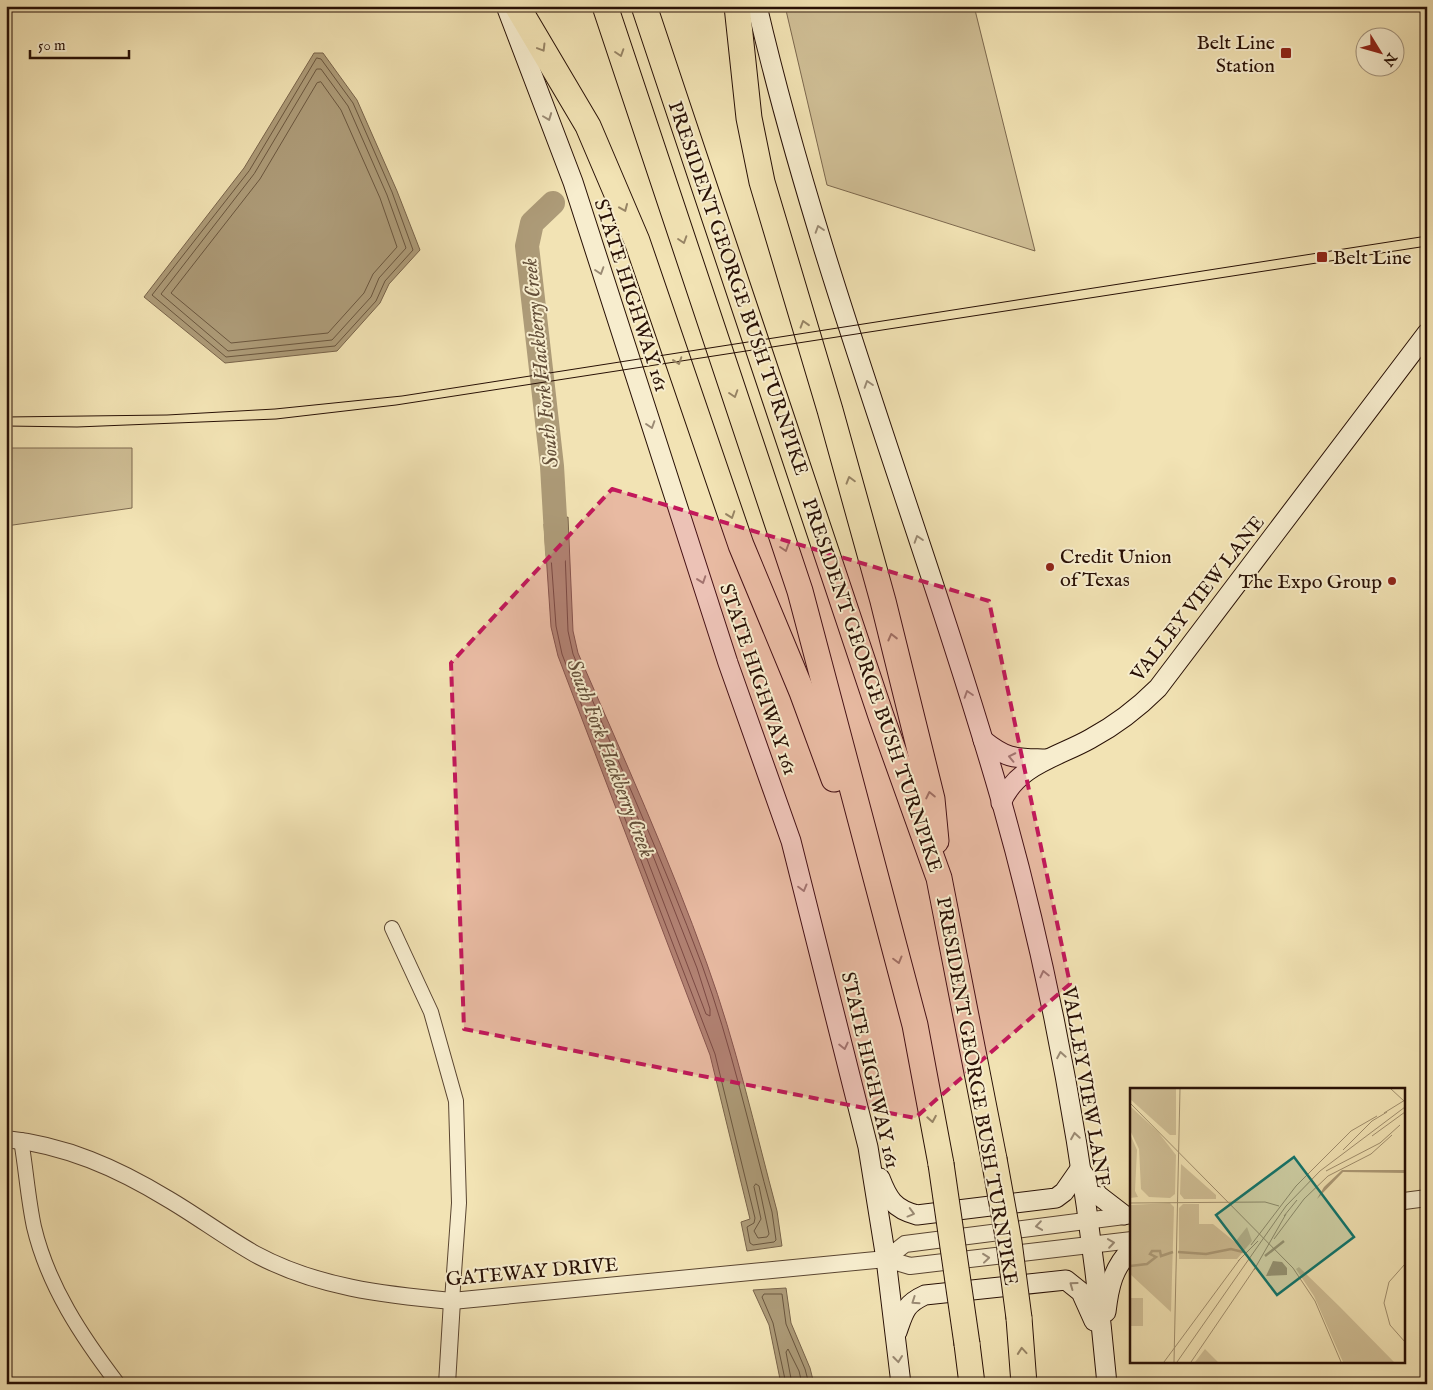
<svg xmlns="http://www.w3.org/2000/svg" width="1433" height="1390" font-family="'IM FELL English',serif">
<rect width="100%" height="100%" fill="#f2e3b4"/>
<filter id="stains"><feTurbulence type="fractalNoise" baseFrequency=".004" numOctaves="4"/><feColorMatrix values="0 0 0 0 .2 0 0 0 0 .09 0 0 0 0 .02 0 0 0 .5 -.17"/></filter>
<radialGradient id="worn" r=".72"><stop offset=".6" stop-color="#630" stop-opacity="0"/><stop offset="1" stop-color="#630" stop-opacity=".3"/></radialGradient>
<g fill="#d0bf96" stroke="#7c684e">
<polygon points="785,6 974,6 1035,251 827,185"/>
<polygon points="6,448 132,448 132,508 6,526"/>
</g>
<g fill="#ad9b78" stroke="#78634a">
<polygon points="314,53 323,53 357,100 397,191 420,250 389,284 380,303 337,351 225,363 144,297 244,168"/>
<path d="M568 517 573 631 578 653C623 756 669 858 707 964 736 1044 755 1129 777 1211L782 1246 747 1251 741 1222 750 1219 710 1055 558 656 551 627 544 524Z"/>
<polygon points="786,1288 791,1323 810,1368 814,1384 781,1384 769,1325 753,1290"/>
</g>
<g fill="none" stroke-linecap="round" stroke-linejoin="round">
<g stroke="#6a563e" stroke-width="1">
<polygon points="317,58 321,59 353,103 392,192 413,250 385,281 376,301 335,346 226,357 152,295 249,171"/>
<polygon points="317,69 321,69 348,106 387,195 406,248 379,278 371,297 332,340 228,351 161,294 254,174"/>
<polygon points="321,82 341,110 380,198 397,247 373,274 364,293 328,333 231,343 171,293 260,179 317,83"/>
<path d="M561 524 564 526 568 631 573 654C616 758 663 860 702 965 731 1044 750 1131 772 1212L776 1240 774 1242 753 1245 750 1243 747 1227 754 1223 755 1218 715 1054 562 654 556 626 549 529Z"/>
<polygon points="629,806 633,807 641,825 697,968 710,1009 710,1016 706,1014 628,809"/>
<polygon points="756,1184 759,1186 769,1234 767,1237 758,1238 754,1231 761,1219 754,1187"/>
<polyline points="786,1384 773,1323 762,1297 764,1294 782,1294 786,1324 805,1369 809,1384"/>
<polyline points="792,1384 786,1352 788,1349 799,1371 802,1384"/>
</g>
<polyline stroke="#ad9b78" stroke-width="24" points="553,203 532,223 527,246 552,466 557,552"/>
<defs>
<g id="minor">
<polyline points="392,928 431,1012 456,1101 459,1203 452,1301"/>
<path d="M21 1140C26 1169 28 1199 34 1227 48 1286 82 1337 118 1384"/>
</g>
<g id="tertiary">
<path d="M6 1139C65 1145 117 1168 168 1199 197 1216 225 1237 255 1254 316 1287 384 1295 452 1301L886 1259 910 1266 1132 1240"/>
<polyline points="1404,1201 1427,1198"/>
<polyline points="886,1259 905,1244 1132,1215"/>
<polyline points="447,1384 452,1301"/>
</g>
<g id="secondary">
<polyline points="506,6 573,182 728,663 791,841 868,1147 886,1259 901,1384"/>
<path d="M757 6C820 276 924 534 1001 800 1055 990 1089 1187 1107 1384"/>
<path d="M983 740C1008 760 1015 758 1046 759"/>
<path d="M1001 803C1017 765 1058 757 1090 739 1116 725 1138 708 1158 688L1427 333"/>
<path d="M880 1178C888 1199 894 1209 917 1215L1056 1198 1064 1192 1080 1169 1098 1195 1124 1215"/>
<path d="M1106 1312C1109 1286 1113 1268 1132 1248"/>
<path d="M897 1332C904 1312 905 1304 925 1295L1066 1280 1081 1292 1094 1321"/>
</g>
<g id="motorway">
<polyline points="517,6 588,126 637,241 741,545 802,692 834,779"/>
<polyline points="605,6 800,591 915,1025 941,1164"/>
<polyline points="644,6 881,716 939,878 994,1159"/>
<polyline points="737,6 749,118 762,182 830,410 883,601 932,799 936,841"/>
<polyline points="1019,1318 1024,1384"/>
<polyline points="967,1344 972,1384"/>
</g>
</defs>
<use href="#minor" stroke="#5a4531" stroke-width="16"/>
<use href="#tertiary" stroke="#5a4531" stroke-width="18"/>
<use href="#secondary" stroke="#281005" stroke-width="21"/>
<use href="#motorway" stroke="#281005" stroke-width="27"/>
<use href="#minor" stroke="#f7edce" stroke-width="14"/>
<use href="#tertiary" stroke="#f7edce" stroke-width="16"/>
<use href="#secondary" stroke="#f7edce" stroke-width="19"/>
<use href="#motorway" stroke="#f2e3b4" stroke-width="25"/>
<g stroke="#281005" stroke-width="1">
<polyline points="6,417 167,415 275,409 402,396 1427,236"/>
<polyline points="6,426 77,427 276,419 396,405 1427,246"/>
</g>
<defs>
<g id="motorway-bridge">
<polyline points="994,1159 1009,1242 1019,1318"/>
<polyline points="941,1164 967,1344"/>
</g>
</defs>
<use href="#motorway-bridge" stroke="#281005" stroke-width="27" stroke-linecap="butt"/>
<use href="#motorway-bridge" stroke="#f2e3b4" stroke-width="25"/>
</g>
<defs><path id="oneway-chevron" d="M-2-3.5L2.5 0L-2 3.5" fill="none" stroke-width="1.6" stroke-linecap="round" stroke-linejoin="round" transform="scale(1.25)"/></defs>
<g stroke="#978465">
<use href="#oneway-chevron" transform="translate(542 48) rotate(59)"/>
<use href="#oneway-chevron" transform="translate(620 53) rotate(72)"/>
<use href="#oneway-chevron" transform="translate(624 208) rotate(67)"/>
<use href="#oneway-chevron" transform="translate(683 240) rotate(72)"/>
<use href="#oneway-chevron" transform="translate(804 324) rotate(-107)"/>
<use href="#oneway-chevron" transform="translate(678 361) rotate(71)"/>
<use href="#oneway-chevron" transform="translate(734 394) rotate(72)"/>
<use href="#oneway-chevron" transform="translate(850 480) rotate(-106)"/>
<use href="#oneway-chevron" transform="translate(731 515) rotate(71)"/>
<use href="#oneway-chevron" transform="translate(785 548) rotate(72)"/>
<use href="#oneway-chevron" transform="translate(892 637) rotate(-104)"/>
<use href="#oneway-chevron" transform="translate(930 795) rotate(-102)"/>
<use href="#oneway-chevron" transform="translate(898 960) rotate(75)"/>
<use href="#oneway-chevron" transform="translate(932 1119) rotate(80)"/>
<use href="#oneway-chevron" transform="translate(1022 1351) rotate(-95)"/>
</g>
<g stroke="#9a8a74">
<use href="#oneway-chevron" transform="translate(548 117) rotate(69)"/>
<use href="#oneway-chevron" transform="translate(819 229) rotate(-108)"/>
<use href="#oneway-chevron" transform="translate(600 271) rotate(72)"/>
<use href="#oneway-chevron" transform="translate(868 384) rotate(-108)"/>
<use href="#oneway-chevron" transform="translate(651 425) rotate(72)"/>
<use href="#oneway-chevron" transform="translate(918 539) rotate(-108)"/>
<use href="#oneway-chevron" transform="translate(702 580) rotate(71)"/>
<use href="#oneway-chevron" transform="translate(968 694) rotate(-108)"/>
<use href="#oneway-chevron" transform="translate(1012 757) rotate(-168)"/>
<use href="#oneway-chevron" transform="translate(803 888) rotate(75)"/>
<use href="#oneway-chevron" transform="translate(1044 974) rotate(-103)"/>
<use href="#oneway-chevron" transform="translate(844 1046) rotate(77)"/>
<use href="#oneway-chevron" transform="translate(1061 1055) rotate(-100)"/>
<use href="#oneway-chevron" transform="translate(1075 1136) rotate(-99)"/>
<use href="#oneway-chevron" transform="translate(911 1213) rotate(15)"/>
<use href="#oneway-chevron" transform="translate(1039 1226) rotate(172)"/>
<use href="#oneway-chevron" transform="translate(1111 1243) rotate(-8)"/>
<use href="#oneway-chevron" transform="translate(986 1258) rotate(-6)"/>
<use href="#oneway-chevron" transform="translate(1073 1285) rotate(-144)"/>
<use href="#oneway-chevron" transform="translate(915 1301) rotate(146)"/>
<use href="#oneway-chevron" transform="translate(898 1359) rotate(83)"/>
</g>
<path fill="#c2185b" fill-opacity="0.2" stroke="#c2185b" stroke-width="4" stroke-dasharray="10 6" stroke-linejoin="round" d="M612 489 989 601 1070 984 915 1118 464 1029 451 663Z"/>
<g fill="#8f2418" stroke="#f7edce" stroke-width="2">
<rect x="1280" y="47" width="12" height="12" rx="2.5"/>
<rect x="1316" y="251" width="12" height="12" rx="2.5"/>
<circle cx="1050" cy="567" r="5"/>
<circle cx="1392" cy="581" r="5"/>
</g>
<g text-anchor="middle" stroke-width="4" stroke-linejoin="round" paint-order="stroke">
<g font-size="20" fill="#281005" stroke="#f7edce" text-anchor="end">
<text x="1275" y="49">Belt Line<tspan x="1275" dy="23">Station</tspan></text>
<text x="1333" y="264" text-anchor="start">Belt Line</text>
<text x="1060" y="563" text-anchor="start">Credit Union<tspan x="1060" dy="23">of Texas</tspan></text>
<text x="1382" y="588">The Expo Group</text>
</g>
<g font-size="20" fill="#281005" stroke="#f7edce">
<text transform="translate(739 288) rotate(71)" y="7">PRESIDENT GEORGE BUSH TURNPIKE</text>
<text transform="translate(632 295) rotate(72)" y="7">STATE HIGHWAY 161</text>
<text transform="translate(1197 598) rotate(-52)" y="7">VALLEY VIEW LANE</text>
<text transform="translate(759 679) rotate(71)" y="7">STATE HIGHWAY 161</text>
<text transform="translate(873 685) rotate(71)" y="7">PRESIDENT GEORGE BUSH TURNPIKE</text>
<text transform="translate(871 1070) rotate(77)" y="7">STATE HIGHWAY 161</text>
<text transform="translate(1087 1087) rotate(80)" y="7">VALLEY VIEW LANE</text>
<text transform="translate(978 1091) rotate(80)" y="7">PRESIDENT GEORGE BUSH TURNPIKE</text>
<text transform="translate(532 1271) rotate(-5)" y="7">GATEWAY DRIVE</text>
</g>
<g font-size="21" font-style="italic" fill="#644f39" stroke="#f7edce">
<text transform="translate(540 363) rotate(-96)" y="7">South Fork Hackberry Creek</text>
<text transform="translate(611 758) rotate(69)" y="7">South Fork Hackberry Creek</text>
</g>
</g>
<g transform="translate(1130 1088)">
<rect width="275" height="275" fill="#f2e3b4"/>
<path d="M0 1H46V47H40L0 11ZM0 18 28 44 46 67 45 106 40 110 19 109 11 101 9 61 0 42ZM0 46 7 62 5 103 8 109 0 110ZM51 76 86 107V111H54L50 106ZM40 115 44 119 41 224 0 186V117ZM53 116H69V136H83L105 154 117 139 122 153 107 171H49V120ZM169 179 210 219 264 274H213L184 208 166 181ZM0 210H13V238H0ZM75 261 88 274H65Z" fill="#d0bf96"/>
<path d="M212 82H275V85L213 84 187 111 194 99ZM143 173 152 174 157 180V187L136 188Z" fill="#ad9b78"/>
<path fill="none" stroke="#ad9b78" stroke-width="2.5" d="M48 164 76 166 101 161 113 164M135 168 154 153M0 178 17 176 26 169 20 166 22 163H30L31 168 43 164"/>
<path fill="none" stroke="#a18f6e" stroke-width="1" d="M261 1 274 13M0 15 163 180 185 213 211 274M254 25 275 12M242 48 275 24M213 62 242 33 257 24M196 83 250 55 270 37M0 115 135 114 149 118M154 128 167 112M144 151 174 111 198 88 241 66 262 47M121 157 166 98 221 43 247 28M108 173 128 153M275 176 259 194 254 215 260 237 275 254M124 182 156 126M34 274 110 171M44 274 50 1M47 274 156 118 190 83 275 19M61 274 125 180"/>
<path fill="#0f766e" fill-opacity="0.15" stroke="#0f766e" stroke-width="2.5" d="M164 69 224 149 147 207 86 127Z"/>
<rect width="275" height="275" fill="none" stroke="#281005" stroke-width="2.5"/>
</g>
<rect width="1433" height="1390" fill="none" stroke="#f2e3b4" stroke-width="25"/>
<rect x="8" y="8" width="1418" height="1375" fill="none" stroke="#281005" stroke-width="2.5"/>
<rect x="12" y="12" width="1408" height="1365" fill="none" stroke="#281005"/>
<g transform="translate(1380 52) rotate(127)"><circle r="24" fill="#f7edce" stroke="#a4957e"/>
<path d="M0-4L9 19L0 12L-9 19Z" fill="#8f2418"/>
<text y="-8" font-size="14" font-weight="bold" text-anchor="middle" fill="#281005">N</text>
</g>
<path d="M30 50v8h99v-8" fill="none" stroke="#281005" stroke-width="2.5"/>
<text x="38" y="50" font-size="15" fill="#281005" stroke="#f7edce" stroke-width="4" paint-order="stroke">50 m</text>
<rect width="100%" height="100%" filter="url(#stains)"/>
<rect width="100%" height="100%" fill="url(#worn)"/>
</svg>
